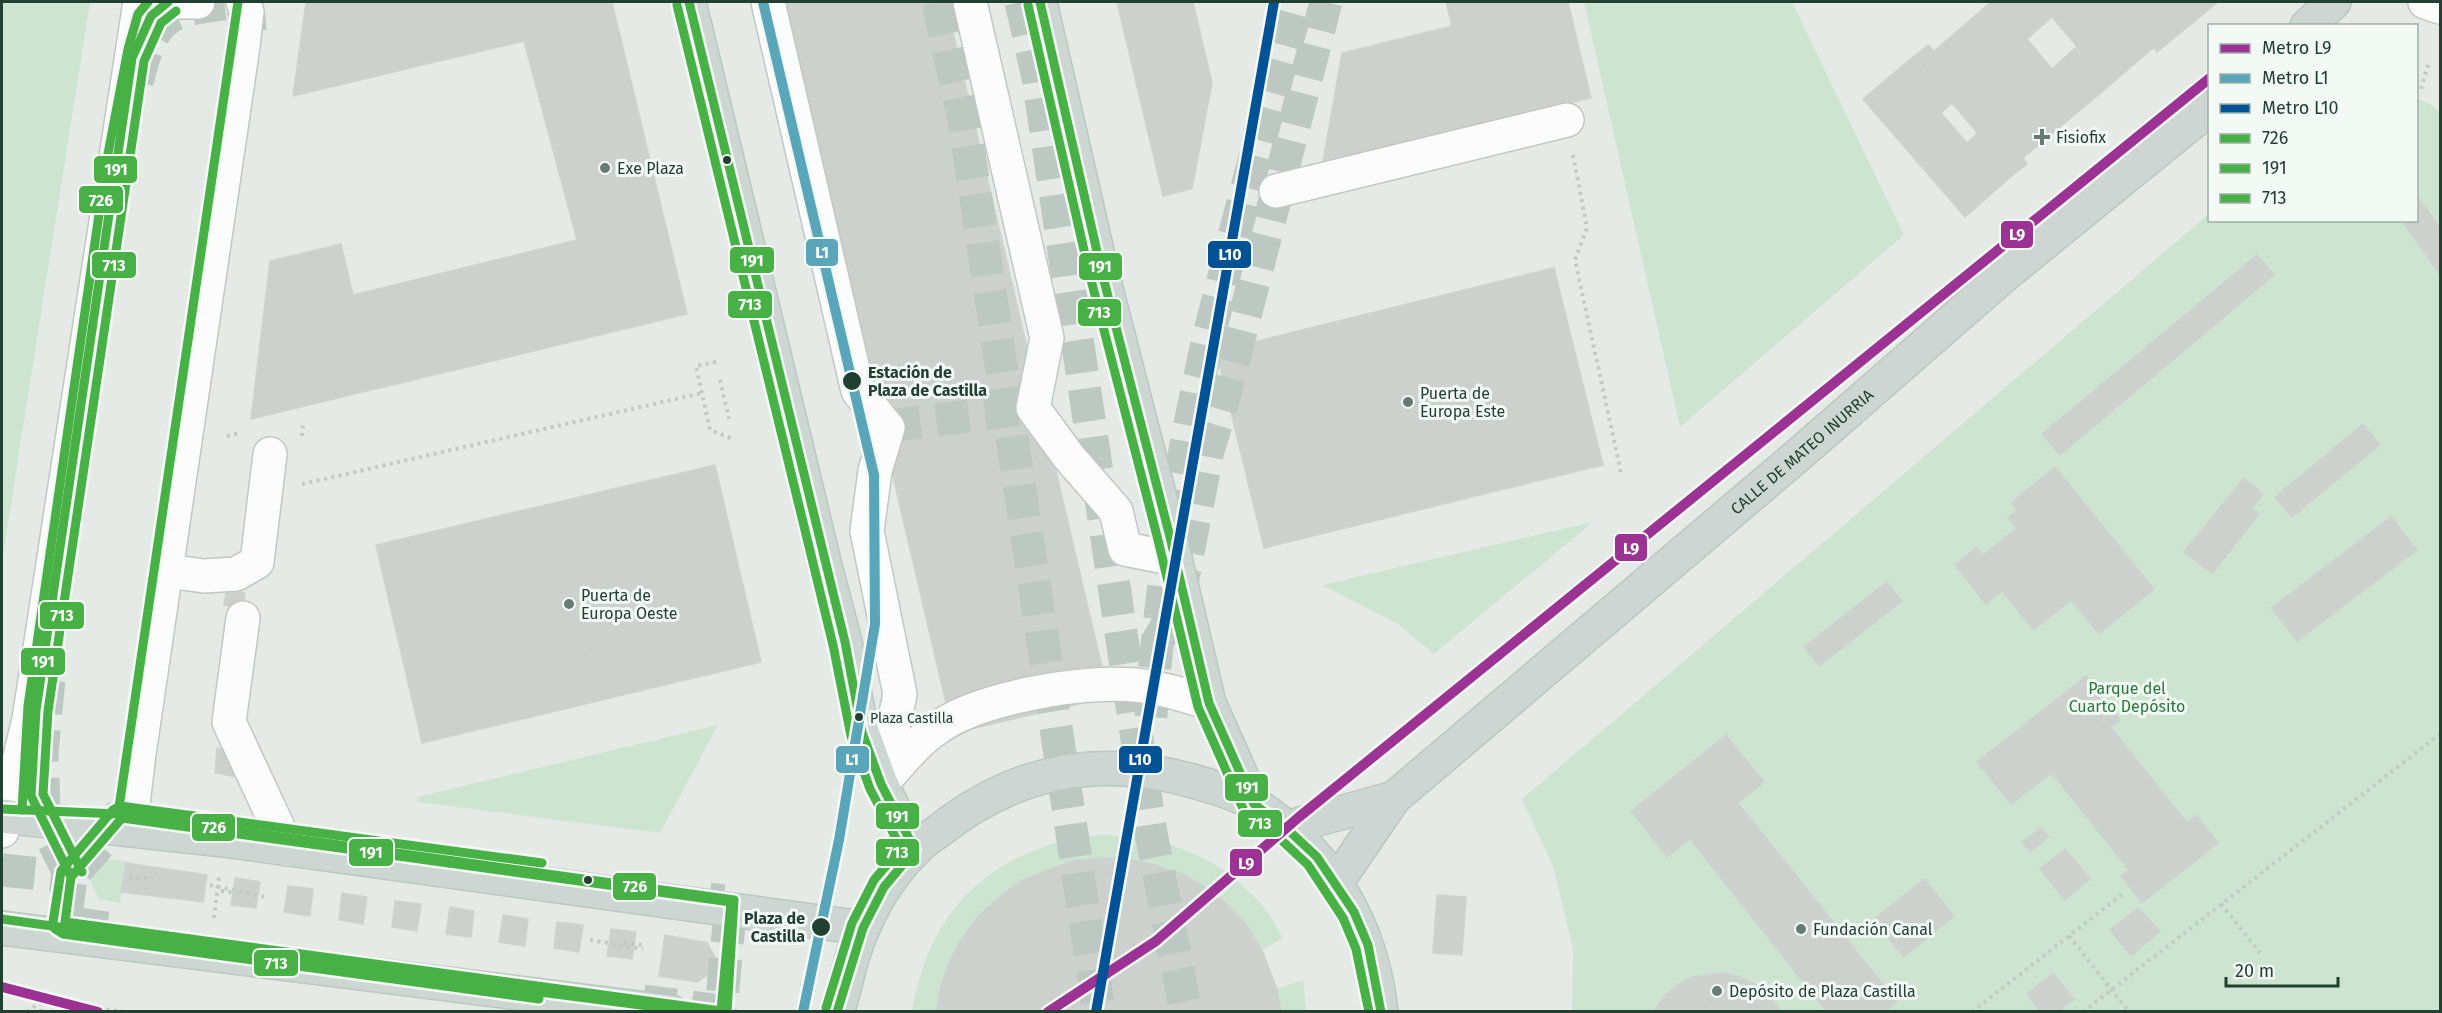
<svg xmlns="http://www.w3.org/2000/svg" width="2442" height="1013" font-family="'Fira Sans',sans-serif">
<rect width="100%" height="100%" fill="#e5eae7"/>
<g fill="#cde4d0">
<polygon points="2,2 90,2 2,561"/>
<polygon points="1584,2 1792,2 1904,235 1680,427"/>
<polygon points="2417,99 2430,104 2440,112 2440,1011 1572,1011 1573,949 1553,866 1522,799 2209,214 2210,220 2416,220"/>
<polygon points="1593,522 1434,654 1398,624 1322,585"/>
<polygon points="718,725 660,833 417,802 417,797"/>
<path d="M1104 835C1165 836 1219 856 1260 903 1269 913 1276 926 1283 938L1262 950C1247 926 1231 905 1208 889 1128 832 1014 858 962 939 947 961 940 986 936 1011L912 1012C913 998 918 985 922 971 948 887 1019 841 1104 835Z"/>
<polygon points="107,860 126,861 120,903 99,899 91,883 94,869"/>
<polygon points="1303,980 1306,1011 1281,1011 1277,989"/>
</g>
<g fill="#ccd1ce" stroke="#cdd3d0" stroke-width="1.5">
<polygon points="306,2 612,2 687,314 251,419 270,261 341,244 353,295 577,240 524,41 293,96"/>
<polygon points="782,2 946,2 1109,697 953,733"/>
<polygon points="1117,2 1193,2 1212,83 1192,189 1163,196"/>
<polygon points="1446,2 1568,2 1591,98 1323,162 1342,53 1452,26"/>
<polygon points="1991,2 2039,2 2052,17 2027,39 2052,69 2077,46 2110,85 2023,158 2027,164 2013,175 1913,57 1928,45 1934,51"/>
<polygon points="2039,2 2218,2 2157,52 2153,48 2110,85"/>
<polygon points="1913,57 1952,103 1941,113 1967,143 1978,133 2013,175 1965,217 1863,99"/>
<polygon points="2416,195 2440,228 2440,274 2401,220 2416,220"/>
<polygon points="2257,255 2274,275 2060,455 2042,434"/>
<polygon points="1554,268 1603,465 1264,548 1216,351"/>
<polygon points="2363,424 2380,445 2292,517 2275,497"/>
<polygon points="715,465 761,662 422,743 376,545"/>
<polygon points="2055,467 2154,589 2099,634 2071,600 2034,630 2002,591 1986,604 1955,565 1977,547 1983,555 2017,528 2008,518 2017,511 2011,503"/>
<polygon points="2244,478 2263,494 2252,508 2259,514 2212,574 2184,552"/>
<polygon points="673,511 698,526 720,617 701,646 613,667 585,650 564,558 581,531"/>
<polygon points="2391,517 2417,550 2297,641 2271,608"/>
<polygon points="1887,582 1902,601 1819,666 1804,647"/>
<polygon points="226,590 245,593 243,608 224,605"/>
<polygon points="2086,676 2120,720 2111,727 2105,720 2046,766 2052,773 2011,804 1977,762"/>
<polygon points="2105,720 2187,823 2196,815 2218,843 2142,903 2121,876 2129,870 2046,766"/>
<polygon points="1726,735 1764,782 1738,803 1897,1002 1884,1012 1827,1012 1690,839 1667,857 1631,811"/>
<polygon points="217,748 226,750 238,777 215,773"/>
<polygon points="2041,828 2049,837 2030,852 2022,842"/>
<polygon points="2065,849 2090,879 2065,900 2040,869"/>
<polygon points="1101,858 1129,859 1156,865 1182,874 1207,888 1228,905 1247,926 1262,950 1277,989 1281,1012 936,1012 940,990 948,964 961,939 978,917 999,897 1021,881 1047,870 1073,861"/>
<polygon points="126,863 207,875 203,902 121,892"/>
<polygon points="235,878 260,882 256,908 231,905"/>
<polygon points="1924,879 1954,916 1904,957 1873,920"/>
<polygon points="288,886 313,889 310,916 284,912"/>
<polygon points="342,893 367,897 363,924 339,920"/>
<polygon points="1437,895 1466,897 1462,955 1433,953"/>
<polygon points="395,901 421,904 417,931 392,927"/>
<polygon points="450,907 474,911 471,937 446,934"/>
<polygon points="2138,908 2160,931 2131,956 2110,930"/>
<polygon points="503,915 528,919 525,946 499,942"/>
<polygon points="557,922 583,925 579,952 554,948"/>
<polygon points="611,929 636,932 632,959 607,956"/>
<polygon points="665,935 707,943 715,957 715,963 709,974 697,982 659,976"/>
<polygon points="1722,973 1738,976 1764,989 1782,1012 1653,1012 1666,994 1679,984 1692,977"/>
<polygon points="2053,973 2074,999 2058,1012 2041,1012 2027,994"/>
<polygon points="1722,992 1728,993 1726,1008 1721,1007"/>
<polygon points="1725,993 1748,1001 1758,1012 1738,1012 1723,1006 1705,1008 1700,1012 1677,1012 1680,1008 1701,995"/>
<polygon points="1725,993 1748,1001 1758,1012 1738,1012 1723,1006 1705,1008 1700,1012 1677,1012 1680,1008 1701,995"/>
<polygon points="1703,994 1708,1008 1703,1010 1698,996"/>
<polygon points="1746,1000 1750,1003 1744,1012 1738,1012"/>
<polygon points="64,1005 110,1012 63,1012"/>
</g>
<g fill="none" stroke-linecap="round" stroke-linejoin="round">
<g stroke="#bec8c3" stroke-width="33" stroke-dasharray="33 16" stroke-linecap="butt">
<path d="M137 82C156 8 168 12 238 2L249 16 250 31"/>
<polyline points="888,428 905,424 1033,408"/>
<polyline points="1156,644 1177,608 1208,451 1223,401 1326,2"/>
<polyline points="32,798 71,877"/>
<polyline points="44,811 42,752 49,679"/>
<polyline points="2,870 71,877"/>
<polyline points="107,928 65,922 71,877 122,818 124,805"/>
<polyline points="643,1001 721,1011 731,902 709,899"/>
</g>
<g stroke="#bec8c3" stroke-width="33" stroke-dasharray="33 16" stroke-linecap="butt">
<polyline points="938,2 964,120 1099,1012"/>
<polyline points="1021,2 1038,78 1151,833 1186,1012"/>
<path d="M1151 717C1159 597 1177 479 1203 362 1210 328 1220 294 1228 260 1250 174 1274 88 1298 2"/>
</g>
<defs>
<g id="minor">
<polyline points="178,2 198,2"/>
<polyline points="768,2 858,391 888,428 875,471 867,531 900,694 881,784"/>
<polyline points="970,2 1047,338 1033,408 1069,457 1116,511 1125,549 1175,559"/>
<polyline points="2425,2 2440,7"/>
<polyline points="1276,191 1567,120"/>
<polyline points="167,571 204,576 236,574 257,562 270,454"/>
<polyline points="243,618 229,722 288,849"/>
<path d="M881 784C898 766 915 743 936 729 978 698 1082 680 1134 685 1159 687 1185 695 1209 703"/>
<polyline points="130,829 139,754 243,46 247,12 243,2"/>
<polyline points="2,831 29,719 140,2"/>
</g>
<g id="major">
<polyline points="689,2 825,566 845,642 862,732 881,784 915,850"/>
<polyline points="1040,2 1101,269 1170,537 1209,703 1254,804"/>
<polyline points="2307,26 2334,2"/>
<polyline points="2,816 224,840 863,928"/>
<polyline points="1286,828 1394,798"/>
<path id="s1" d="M1336 883 1394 798 1796 457 2007 273 2210 108"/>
<polyline points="2,928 671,1012"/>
<path d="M837 1012C844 993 847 974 853 955 865 917 886 878 915 850 922 842 932 836 940 830 1017 769 1102 754 1196 782 1216 788 1239 794 1256 805 1329 852 1372 926 1381 1012"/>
</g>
</defs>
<use href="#minor" stroke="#c2c7c4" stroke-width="36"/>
<use href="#major" stroke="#bcc7c2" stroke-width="36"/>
<g stroke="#c2cac5" stroke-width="4" stroke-dasharray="3 4.5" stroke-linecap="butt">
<polyline points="2421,89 2428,65"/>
<polyline points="1573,155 1587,228 1575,260 1621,473"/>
<polyline points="716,362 696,366 710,430 733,439"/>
<polyline points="720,380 729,419"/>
<polyline points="227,436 240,433"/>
<polyline points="302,436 303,424"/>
<polyline points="302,484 702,393"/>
<polyline points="129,877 153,879"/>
<polyline points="210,885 266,897"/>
<polyline points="221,891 242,894"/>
<polyline points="2221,904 2260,953"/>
<polyline points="214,918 219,876"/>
<polyline points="2069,936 2129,1012"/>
<polyline points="590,940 643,949"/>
<polyline points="624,943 642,945"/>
<polyline points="27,1012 38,1004 59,1003 126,1012"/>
<polyline points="41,1012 43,1003"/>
<polyline points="1972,1012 2124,893"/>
<polyline points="2083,1012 2440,734"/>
</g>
<use href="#minor" stroke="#fbfcfb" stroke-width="33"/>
<use href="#major" stroke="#cdd6d3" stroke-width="33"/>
<defs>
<g id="bus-1">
<polyline points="2,809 118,814 734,900 727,1012"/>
<polyline points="22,810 28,706 107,159 128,49 138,14 148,2"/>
<polyline points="118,814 238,2"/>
<polyline points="2,919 338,966 695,1012"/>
</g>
<g id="bus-2">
<polyline points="689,2 845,642 862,732 881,784 915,850 884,887 863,928 837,1012"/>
<polyline points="1040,2 1101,269 1170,537 1209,703 1254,804 1286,828 1317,857 1354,912 1368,945 1381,1012"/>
<polygon points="122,818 731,902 721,1011 65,922 71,877"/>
<polyline points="71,877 31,796 36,710 132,58 151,16 168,2"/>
</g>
<g id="bus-3">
<polyline points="677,5 833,645 851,736 870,789 901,848 874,880 852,923 826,1008"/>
<polyline points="1028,5 1089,272 1158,540 1198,707 1244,811 1278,837 1308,865 1343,918 1356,949 1369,1012"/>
<polyline points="82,872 43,794 48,711 144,61 161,23 176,11"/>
<polyline points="539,999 63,934 55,929 53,922 61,871 113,810 120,806 542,863"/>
</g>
</defs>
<use href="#bus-1" stroke="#f3f9f5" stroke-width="14"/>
<use href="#bus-2" stroke="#f3f9f5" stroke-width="14"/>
<use href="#bus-3" stroke="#f3f9f5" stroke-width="14"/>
<use href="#bus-1" stroke="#48b146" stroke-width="9"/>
<use href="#bus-2" stroke="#48b146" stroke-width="9"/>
<use href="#bus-3" stroke="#48b146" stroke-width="9"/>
<defs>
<g id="metro-1">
<polyline points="2,987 98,1012"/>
<polyline points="1048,1012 1156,941 1299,817 2210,78"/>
</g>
<polyline id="metro-2" points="763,2 874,475 875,624 839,840 803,1012"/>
<polyline id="metro-3" points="1096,1012 1274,2"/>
</defs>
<use href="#metro-1" stroke="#f3f9f5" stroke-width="15"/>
<use href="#metro-2" stroke="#f3f9f5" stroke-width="15"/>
<use href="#metro-3" stroke="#f3f9f5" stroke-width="15"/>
<use href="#metro-1" stroke="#9c3293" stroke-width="10"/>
<use href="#metro-2" stroke="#59a6bb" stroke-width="10"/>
<use href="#metro-3" stroke="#015396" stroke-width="10"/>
</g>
<g fill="#667c71" stroke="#f3f9f5" stroke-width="2">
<path d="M2039 128h6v6h6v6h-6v6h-6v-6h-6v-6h6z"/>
<circle cx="605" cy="168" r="6"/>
<circle cx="1408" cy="402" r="6"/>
<circle cx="569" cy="604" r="6"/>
<circle cx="1801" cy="929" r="6"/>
<circle cx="1717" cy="991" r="6"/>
</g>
<g fill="#214032" stroke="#f3f9f5" stroke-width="2">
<circle cx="727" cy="160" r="5"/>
<circle cx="852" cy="381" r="10"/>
<circle cx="859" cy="717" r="5"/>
<circle cx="588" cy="880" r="5"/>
<circle cx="821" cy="927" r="10"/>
</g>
<g text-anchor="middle" stroke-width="6" stroke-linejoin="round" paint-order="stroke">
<g font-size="14" fill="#214032" stroke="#f3f9f5" text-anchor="start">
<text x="870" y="723">Plaza Castilla</text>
</g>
<g font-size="16" fill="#214032" stroke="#f3f9f5" text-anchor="start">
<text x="2056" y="143">Fisiofix</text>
<text x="617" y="174">Exe Plaza</text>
<text x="1420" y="399">Puerta de<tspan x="1420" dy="18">Europa Este</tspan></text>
<text x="581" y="601">Puerta de<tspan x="581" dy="18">Europa Oeste</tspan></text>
<text x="1813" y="935">Fundación Canal</text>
<text x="1729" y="997">Depósito de Plaza Castilla</text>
</g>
<g font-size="16" font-weight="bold" fill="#214032" stroke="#f3f9f5" text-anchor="start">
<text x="868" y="378">Estación de<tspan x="868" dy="18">Plaza de Castilla</tspan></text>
<text x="805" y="924" text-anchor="end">Plaza de<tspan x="805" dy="18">Castilla</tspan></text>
</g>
<g font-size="16" fill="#214032" stroke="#f3f9f5">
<text dy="6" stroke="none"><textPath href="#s1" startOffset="638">CALLE DE MATEO INURRIA</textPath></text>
</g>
<g font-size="16" fill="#29793a" stroke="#f3f9f5">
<text x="2127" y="694">Parque del<tspan x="2127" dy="18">Cuarto Depósito</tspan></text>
</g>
</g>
<g stroke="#f3f9f5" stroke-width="2">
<rect x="93" y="155" width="45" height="29" rx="6" fill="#48b146"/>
<rect x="78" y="185" width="46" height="29" rx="6" fill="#48b146"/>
<rect x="2000" y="220" width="34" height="29" rx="6" fill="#9c3293"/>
<rect x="805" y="238" width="34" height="29" rx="6" fill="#59a6bb"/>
<rect x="1207" y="240" width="45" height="29" rx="6" fill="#015396"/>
<rect x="729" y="246" width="46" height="28" rx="6" fill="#48b146"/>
<rect x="91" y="251" width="46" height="28" rx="6" fill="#48b146"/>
<rect x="1078" y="252" width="45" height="29" rx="6" fill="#48b146"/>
<rect x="727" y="290" width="46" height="29" rx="6" fill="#48b146"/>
<rect x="1077" y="298" width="45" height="29" rx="6" fill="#48b146"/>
<rect x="1614" y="533" width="34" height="29" rx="6" fill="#9c3293"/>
<rect x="39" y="601" width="46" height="29" rx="6" fill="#48b146"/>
<rect x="20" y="647" width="46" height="29" rx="6" fill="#48b146"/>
<rect x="835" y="745" width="35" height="29" rx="6" fill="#59a6bb"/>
<rect x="1118" y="745" width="45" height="29" rx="6" fill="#015396"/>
<rect x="1224" y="773" width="45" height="29" rx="6" fill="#48b146"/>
<rect x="875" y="802" width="45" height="28" rx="6" fill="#48b146"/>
<rect x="1237" y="809" width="46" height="29" rx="6" fill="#48b146"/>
<rect x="191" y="813" width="45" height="29" rx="6" fill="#48b146"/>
<rect x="875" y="838" width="45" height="29" rx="6" fill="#48b146"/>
<rect x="348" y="838" width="46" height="29" rx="6" fill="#48b146"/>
<rect x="1229" y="848" width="34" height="29" rx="6" fill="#9c3293"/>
<rect x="612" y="872" width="45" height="29" rx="6" fill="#48b146"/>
<rect x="253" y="949" width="46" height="28" rx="6" fill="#48b146"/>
</g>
<g font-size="16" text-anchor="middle" font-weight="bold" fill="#fff">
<text x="116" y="175">191</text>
<text x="101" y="206">726</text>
<text x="2017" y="240">L9</text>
<text x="822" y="258">L1</text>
<text x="1230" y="260">L10</text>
<text x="752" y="266">191</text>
<text x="114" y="271">713</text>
<text x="1100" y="272">191</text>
<text x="750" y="310">713</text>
<text x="1099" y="318">713</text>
<text x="1631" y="554">L9</text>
<text x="62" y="621">713</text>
<text x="43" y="667">191</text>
<text x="852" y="765">L1</text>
<text x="1140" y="765">L10</text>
<text x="1247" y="793">191</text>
<text x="897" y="822">191</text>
<text x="1260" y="829">713</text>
<text x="214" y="833">726</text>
<text x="897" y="858">713</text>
<text x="371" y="858">191</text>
<text x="1246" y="869">L9</text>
<text x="635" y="892">726</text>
<text x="276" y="969">713</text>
</g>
<rect width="2442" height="1013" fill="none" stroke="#214032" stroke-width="6"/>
<rect x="2208" y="24" width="210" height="198" fill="#f3f9f5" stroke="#9fafa7" stroke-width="1.5"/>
<rect x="2220" y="44" width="30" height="9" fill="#9c3293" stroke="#9fafa7" stroke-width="1.5"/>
<text x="2262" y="54" font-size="18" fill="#214032">Metro L9</text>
<rect x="2220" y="74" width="30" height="9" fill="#59a6bb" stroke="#9fafa7" stroke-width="1.5"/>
<text x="2262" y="84" font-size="18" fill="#214032">Metro L1</text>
<rect x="2220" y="104" width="30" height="9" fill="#015396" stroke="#9fafa7" stroke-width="1.5"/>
<text x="2262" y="114" font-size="18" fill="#214032">Metro L10</text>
<rect x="2220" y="134" width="30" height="9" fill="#48b146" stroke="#9fafa7" stroke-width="1.5"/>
<text x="2262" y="144" font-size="18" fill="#214032">726</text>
<rect x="2220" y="164" width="30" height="9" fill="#48b146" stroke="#9fafa7" stroke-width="1.5"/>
<text x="2262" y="174" font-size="18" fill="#214032">191</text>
<rect x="2220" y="194" width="30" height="9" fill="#48b146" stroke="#9fafa7" stroke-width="1.5"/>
<text x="2262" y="204" font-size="18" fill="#214032">713</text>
<path d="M2226 977v9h112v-9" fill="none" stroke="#214032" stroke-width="3"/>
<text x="2235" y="977" font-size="18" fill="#214032" stroke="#f3f9f5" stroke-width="4.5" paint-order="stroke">20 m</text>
</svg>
